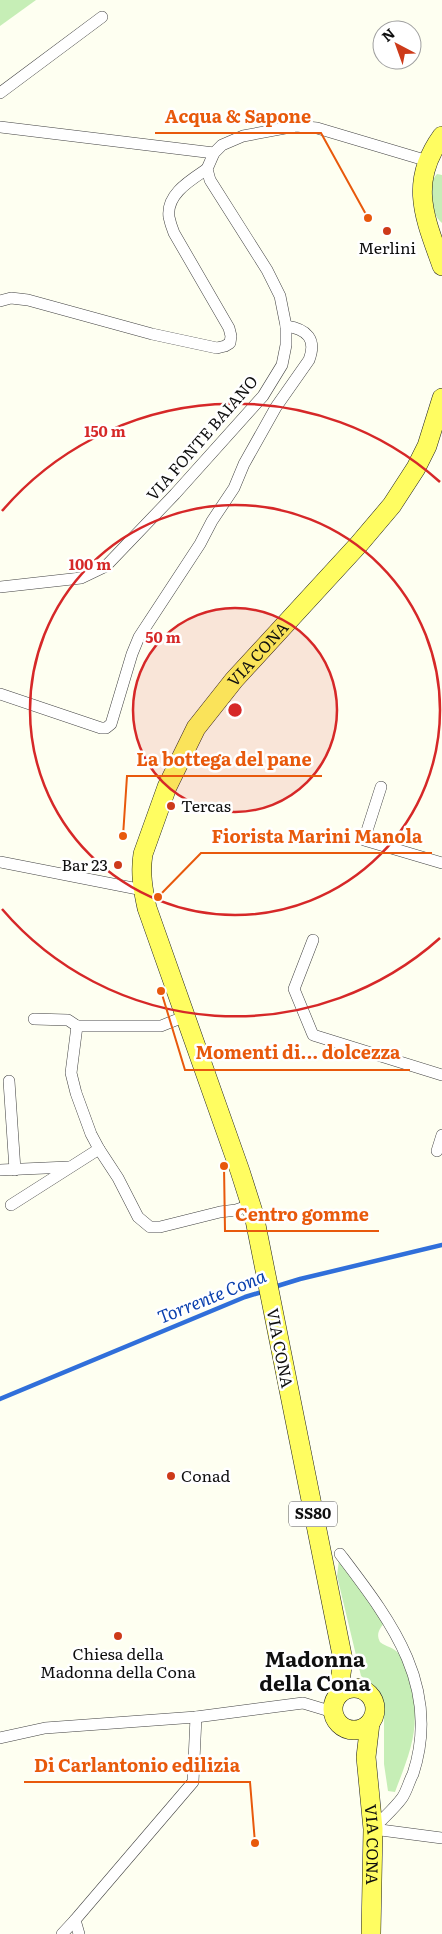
<svg xmlns="http://www.w3.org/2000/svg" width="442" height="1934" font-family="Literata,serif">
<rect width="100%" height="100%" fill="#fefff1"/>
<g fill="#c6eeb6">
<polygon points="0,0 36,0 0,26"/>
<path d="M437 174 442 175V223C430 214 426 185 437 174Z"/>
<path d="M339 1560 384 1623C379 1630 376 1634 380 1642 386 1647 394 1647 399 1654 405 1662 408 1673 410 1683 422 1726 410 1752 395 1792L388 1791 384 1764V1702L378 1689 361 1676 337 1576Z"/>
</g>
<g fill="none" stroke-linecap="round" stroke-linejoin="round">
<g stroke="#306fda" stroke-width="4.5">
<polyline points="274,1287 300,1279 442,1245"/>
<polyline points="0,1399 245,1297 265,1291"/>
</g>
<defs>
<g id="street">
<polyline points="0,93 102,17"/>
<polyline points="0,127 214,153"/>
<path d="M0 301 11 298 28 300 152 334 217 348 225 346 230 343 231 336 229 328 174 233C172 228 170 222 169 217 166 194 191 180 207 169"/>
<polyline points="0,587 81,578 106,566 175,494 263,396 282,365 286,345 286,326 280,296 267,270 210,180 207,169 214,153 222,145 243,136 296,126 317,128 428,161"/>
<path d="M0 694 101 728H106L111 724 132 654 139 637 200 544 212 521 234 488 244 464 276 407 309 360C317 339 307 329 286 326"/>
<polyline points="381,787 364,840 442,863"/>
<polyline points="0,862 143,890"/>
<polyline points="313,940 294,989 313,1035 442,1075"/>
<polyline points="186,1016 161,1026 77,1026 71,1073 76,1093 91,1134 99,1149 118,1178 138,1217 150,1227 160,1227 220,1212 236,1210 251,1205"/>
<polyline points="34,1019 68,1020 77,1026"/>
<polyline points="9,1081 15,1170"/>
<polyline points="437,1151 442,1135"/>
<polyline points="0,1170 68,1167"/>
<polyline points="11,1205 99,1149"/>
<path d="M340 1554C390 1620 442 1686 413 1774 409 1781 407 1791 402 1798 394 1809 382 1819 373 1829"/>
<polyline points="0,1738 45,1728 196,1717 303,1703 333,1712"/>
<polyline points="373,1829 442,1838"/>
<polyline points="62,1934 75,1920"/>
<polyline points="79,1934 75,1920 193,1782 196,1717"/>
</g>
<g id="primary">
<path d="M442 136C408 183 425 218 442 266"/>
<circle cx="354" cy="1709" r="21"/>
<path id="s1" d="M338 1695 343 1660 254 1215 240 1171 147 908C143 890 140 873 143 854L167 787 196 728 234 680 359 544 392 505 416 468 427 446 442 398"/>
<path id="s2" d="M370 1723 366 1757 373 1829 371 1934"/>
</g>
</defs>
<use href="#street" stroke="#424242" stroke-width="12"/>
<use href="#primary" stroke="#202020" stroke-width="20"/>
<use href="#street" stroke="#fff" stroke-width="11"/>
<use href="#primary" stroke="#fffd61" stroke-width="19"/>
</g>
<circle cx="235" cy="710" r="102" fill="#d62828" fill-opacity=".12"/>
<g fill="none" stroke="#d62828" stroke-width="2.5">
<circle cx="235" cy="710" r="102"/>
<circle cx="235" cy="710" r="205"/>
<path d="M440 938A307 307 0 0 1 2 909M2 511A307 307 0 0 1 440 482"/>
</g>
<g fill="#cd3a19" stroke="#fff" stroke-width="2">
<circle cx="387" cy="231" r="5"/>
<circle cx="171" cy="806" r="5"/>
<circle cx="118" cy="865" r="5"/>
<circle cx="171" cy="1476" r="5"/>
<circle cx="118" cy="1636" r="5"/>
</g>
<g text-anchor="middle" stroke-width="5" stroke-linejoin="round" paint-order="stroke">
<rect fill="#fff" stroke="#575757" stroke-width="1" x="289" y="1501.5" width="48" height="25" rx="4"/>
<g font-size="15" font-weight="bold" fill="#0f0f0f">
<text x="313" y="1519">SS80</text>
</g>
<g font-size="16" fill="#0f0f0f" stroke="#fff">
<text x="387" y="254">Merlini</text>
<text x="181" y="812" text-anchor="start">Tercas</text>
<text x="108" y="871" text-anchor="end">Bar 23</text>
<text x="181" y="1482" text-anchor="start">Conad</text>
<text x="118" y="1660">Chiesa della<tspan x="118" dy="18">Madonna della Cona</tspan></text>
</g>
<g font-size="16" fill="#0f0f0f" stroke="#fff">
<text transform="translate(202 438) rotate(-49)" y="6">VIA FONTE BAIANO</text>
<text dy="6" stroke="none"><textPath href="#s1" startOffset="1102">VIA CONA</textPath></text>
<text transform="translate(280 1348) rotate(79)" y="6">VIA CONA</text>
<text dy="6" stroke="none"><textPath href="#s2" startOffset="122">VIA CONA</textPath></text>
</g>
<g font-size="18" font-style="italic" fill="#0b41ae" stroke="#fff">
<text transform="translate(212 1297) rotate(-22)" y="6">Torrente Cona</text>
</g>
<g font-size="21" font-weight="bold" fill="#0f0f0f" stroke="#fff">
<text x="315" y="1667">Madonna<tspan x="315" dy="24">della Cona</tspan></text>
</g>
</g>
<circle cx="235" cy="710" r="8" fill="#d62828" stroke="#fff" stroke-width="2.5"/>
<g font-size="15" text-anchor="middle" font-weight="bold" fill="#d62828" stroke="#fff" stroke-width="5" stroke-linejoin="round" paint-order="stroke">
<text x="105" y="437">150 m</text>
<text x="90" y="570">100 m</text>
<text x="163" y="643">50 m</text>
</g>
<path fill="none" stroke="#e8590c" stroke-width="2" d="M368 218L321 133H155M123 836L127 776H322M158 897L201 853H432M161 991L185 1070H410M224 1166L225 1231H379M255 1843L250 1782H24"/>
<g fill="#e8590c" stroke="#fff" stroke-width="2">
<circle cx="368" cy="218" r="5"/>
<circle cx="123" cy="836" r="5"/>
<circle cx="158" cy="897" r="5"/>
<circle cx="161" cy="991" r="5"/>
<circle cx="224" cy="1166" r="5"/>
<circle cx="255" cy="1843" r="5"/>
</g>
<g font-size="18" text-anchor="middle" font-weight="bold" fill="#e8590c" stroke="#fff" stroke-width="5" stroke-linejoin="round" paint-order="stroke">
<text x="238" y="123">Acqua &amp; Sapone</text>
<text x="224" y="766">La bottega del pane</text>
<text x="317" y="843">Fiorista Marini Manola</text>
<text x="298" y="1059">Momenti di... dolcezza</text>
<text x="302" y="1221">Centro gomme</text>
<text x="137" y="1772">Di Carlantonio edilizia</text>
</g>
<g transform="translate(397 45) rotate(319)"><circle r="24" fill="#ffffff" stroke="#9f9f9f"/>
<path d="M0-4L9 19L0 12L-9 19Z" fill="#cd3a19"/>
<text y="-8" font-size="14" font-weight="bold" text-anchor="middle" fill="#0f0f0f">N</text>
</g>
</svg>
